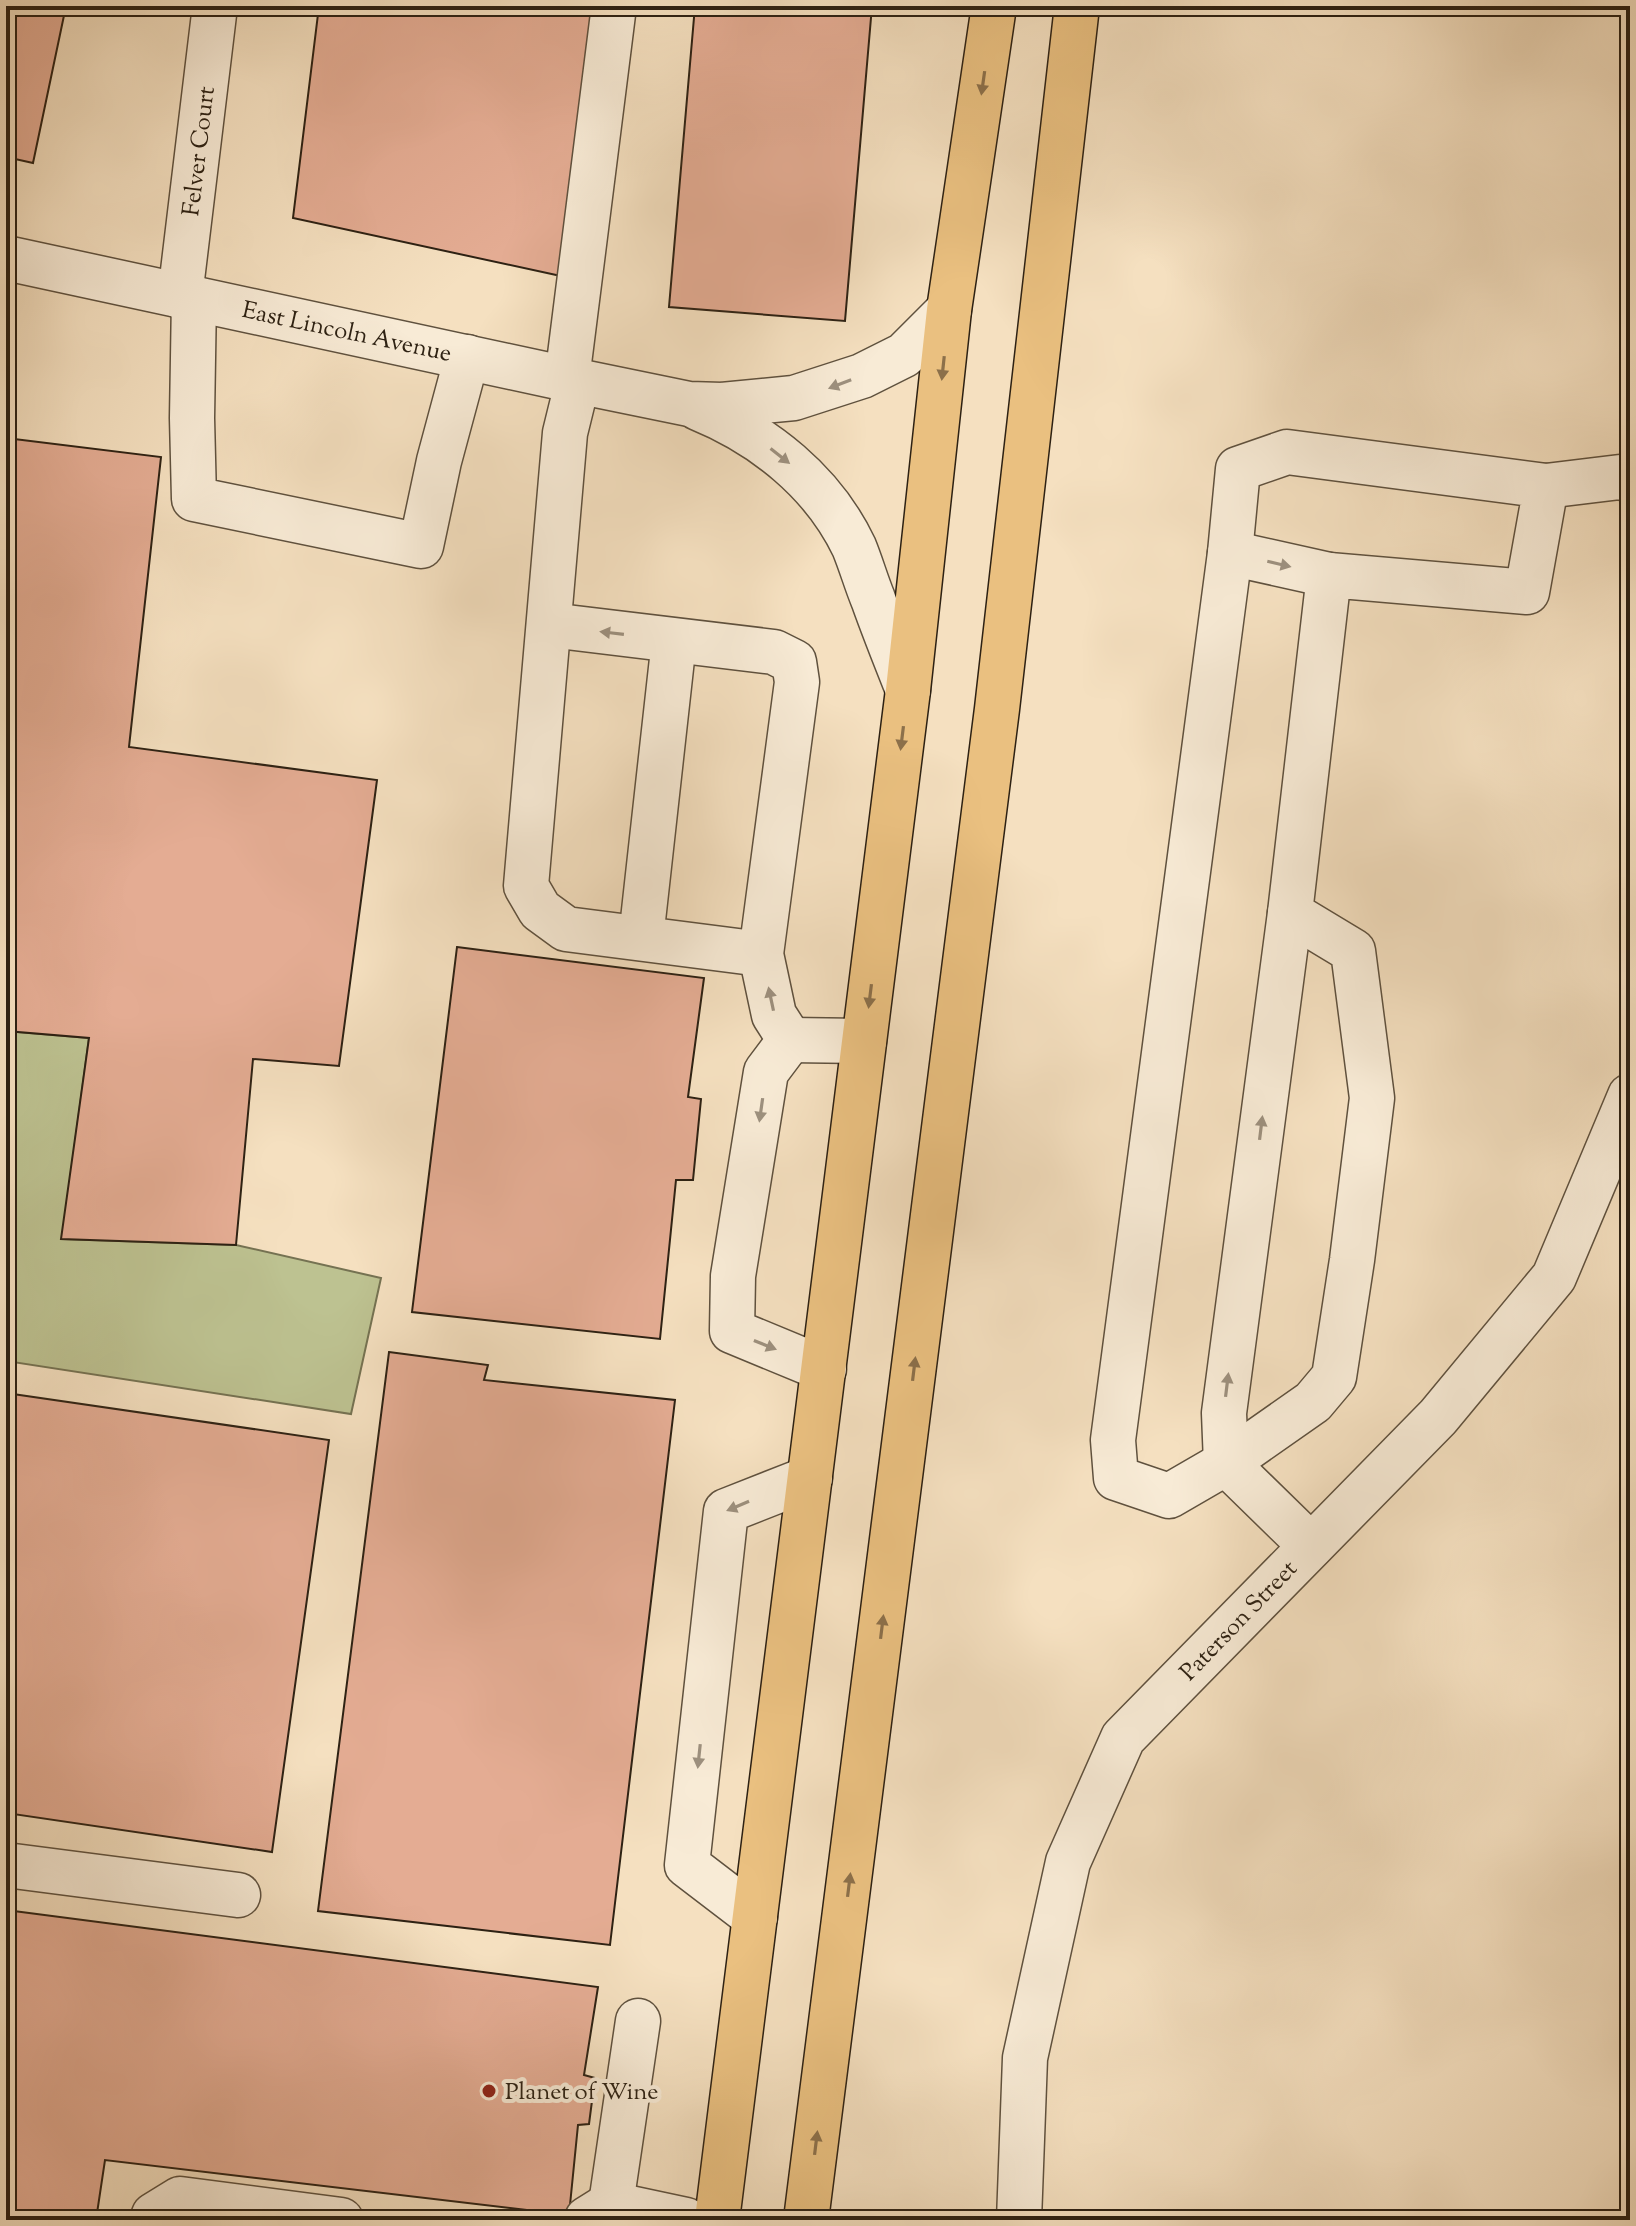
<svg xmlns="http://www.w3.org/2000/svg" width="1636" height="2226" font-family="'Sorts Mill Goudy',serif">
<rect width="100%" height="100%" fill="#f5e0c0"/>
<filter id="stains"><feTurbulence type="fractalNoise" baseFrequency=".0025" numOctaves="4"/><feColorMatrix values="0 0 0 0 .2 0 0 0 0 .09 0 0 0 0 .02 0 0 0 .5 -.17"/></filter>
<radialGradient id="worn" r=".72"><stop offset=".6" stop-color="#630" stop-opacity="0"/><stop offset="1" stop-color="#630" stop-opacity=".3"/></radialGradient>
<polygon fill="#bdc291" stroke="#757252" stroke-width="2" points="6,1031 89,1038 62,1239 236,1245 381,1278 351,1414 6,1361"/>
<g fill="#e4ac93" stroke="#2d2113" stroke-width="2">
<polygon points="6,6 66,6 33,163 6,157"/>
<polygon points="319,6 601,6 570,278 293,218"/>
<polygon points="695,6 872,6 845,321 669,307"/>
<polygon points="6,438 161,457 129,747 377,780 339,1066 253,1059 236,1245 61,1239 89,1038 6,1031"/>
<polygon points="457,947 704,978 688,1097 701,1099 693,1180 676,1180 660,1339 412,1312"/>
<polygon points="389,1352 488,1365 484,1380 675,1400 610,1945 318,1911"/>
<polygon points="6,1393 329,1440 272,1852 6,1813"/>
<polygon points="6,1910 598,1987 584,2075 595,2078 589,2124 578,2125 569,2215 105,2160 96,2220 6,2220"/>
</g>
<g fill="none" stroke-linecap="round" stroke-linejoin="round">
<defs>
<g id="minor">
<polyline points="6,258 567,379 689,404 722,405 794,398 862,376 904,355 949,310"/>
<polyline points="180,296 215,6"/>
<polyline points="194,298 192,418 194,499 421,546 439,461 467,357"/>
<polyline points="567,379 614,6"/>
<polyline points="578,380 565,433 526,886 540,910 566,929 761,954"/>
<path d="M698 408C764 435 823 482 854 547 861 564 866 582 873 599 884 630 896 660 908 690"/>
<polygon points="1287,452 1546,486 1527,592 1329,575 1290,913 1353,951 1372,1098 1352,1260 1334,1377 1313,1402 1226,1463 1169,1496 1116,1478 1113,1440 1230,553 1238,469"/>
<polyline points="1546,486 1620,477 1630,480"/>
<polyline points="1230,553 1329,575"/>
<polyline points="550,625 774,652 794,662 797,682 761,954 774,1015 790,1040"/>
<polyline points="1290,913 1224,1413 1226,1463 1311,1546"/>
<polyline points="641,938 674,641"/>
<polyline points="790,1040 766,1072 733,1276 732,1331 824,1369"/>
<polyline points="790,1040 864,1041"/>
<polyline points="6,1865 238,1895"/>
<polyline points="755,1917 687,1865 726,1511 810,1478"/>
<polyline points="611,2204 638,2021"/>
<polyline points="587,2219 611,2204 686,2220"/>
<polyline points="152,2220 154,2215 180,2199 341,2220"/>
<polyline points="1019,2220 1025,2058 1068,1862 1123,1738 1438,1417 1554,1277 1630,1096"/>
</g>
<g id="highway">
<polyline points="717,2220 908,690 949,310 994,6"/>
<polyline points="806,2220 997,709 1077,6"/>
</g>
</defs>
<use href="#minor" stroke="#5f513e" stroke-width="47"/>
<use href="#highway" stroke="#2d2113" stroke-width="47"/>
<use href="#minor" stroke="#f8ebd6" stroke-width="44"/>
<use href="#highway" stroke="#eac080" stroke-width="44"/>
</g>
<defs><path id="oneway-solid" d="M-6-.8H1V-3.2L6.5 0L1 3.2V.8H-6Z" transform="scale(2)"/></defs>
<g fill="#8c704a">
<use href="#oneway-solid" transform="translate(983 83) rotate(98)"/>
<use href="#oneway-solid" transform="translate(943 368) rotate(96)"/>
<use href="#oneway-solid" transform="translate(902 738) rotate(97)"/>
<use href="#oneway-solid" transform="translate(870 996) rotate(97)"/>
<use href="#oneway-solid" transform="translate(914 1369) rotate(-83)"/>
<use href="#oneway-solid" transform="translate(882 1627) rotate(-83)"/>
<use href="#oneway-solid" transform="translate(849 1885) rotate(-83)"/>
<use href="#oneway-solid" transform="translate(816 2143) rotate(-83)"/>
</g>
<g fill="#9d907e">
<use href="#oneway-solid" transform="translate(840 384) rotate(159)"/>
<use href="#oneway-solid" transform="translate(780 456) rotate(38)"/>
<use href="#oneway-solid" transform="translate(1279 564) rotate(13)"/>
<use href="#oneway-solid" transform="translate(612 633) rotate(-173)"/>
<use href="#oneway-solid" transform="translate(771 999) rotate(-102)"/>
<use href="#oneway-solid" transform="translate(761 1110) rotate(98)"/>
<use href="#oneway-solid" transform="translate(1261 1128) rotate(-83)"/>
<use href="#oneway-solid" transform="translate(765 1345) rotate(22)"/>
<use href="#oneway-solid" transform="translate(1227 1385) rotate(-83)"/>
<use href="#oneway-solid" transform="translate(738 1506) rotate(157)"/>
<use href="#oneway-solid" transform="translate(699 1756) rotate(96)"/>
</g>
<circle fill="#8f2418" stroke="#f8ebd6" stroke-width="3" cx="489" cy="2091" r="8"/>
<g text-anchor="middle" stroke-width="8" stroke-linejoin="round" paint-order="stroke">
<g font-size="24" fill="#2d2113" stroke="#f8ebd6">
<text transform="translate(198 151) rotate(-83)" y="8">Felver Court</text>
<text transform="translate(347 331) rotate(12)" y="8">East Lincoln Avenue</text>
<text transform="translate(1238 1620) rotate(-46)" y="8">Paterson Street</text>
</g>
<g font-size="24" fill="#2d2113" stroke="#f8ebd6" text-anchor="start">
<text x="505" y="2099">Planet of Wine</text>
</g>
</g>
<rect width="1636" height="2226" fill="none" stroke="#f5e0c0" stroke-width="32"/>
<rect x="8" y="8" width="1620" height="2210" fill="none" stroke="#2d2113" stroke-width="4"/>
<rect x="16" y="16" width="1604" height="2194" fill="none" stroke="#2d2113" stroke-width="2"/>
<rect width="100%" height="100%" filter="url(#stains)"/>
<rect width="100%" height="100%" fill="url(#worn)"/>
</svg>
